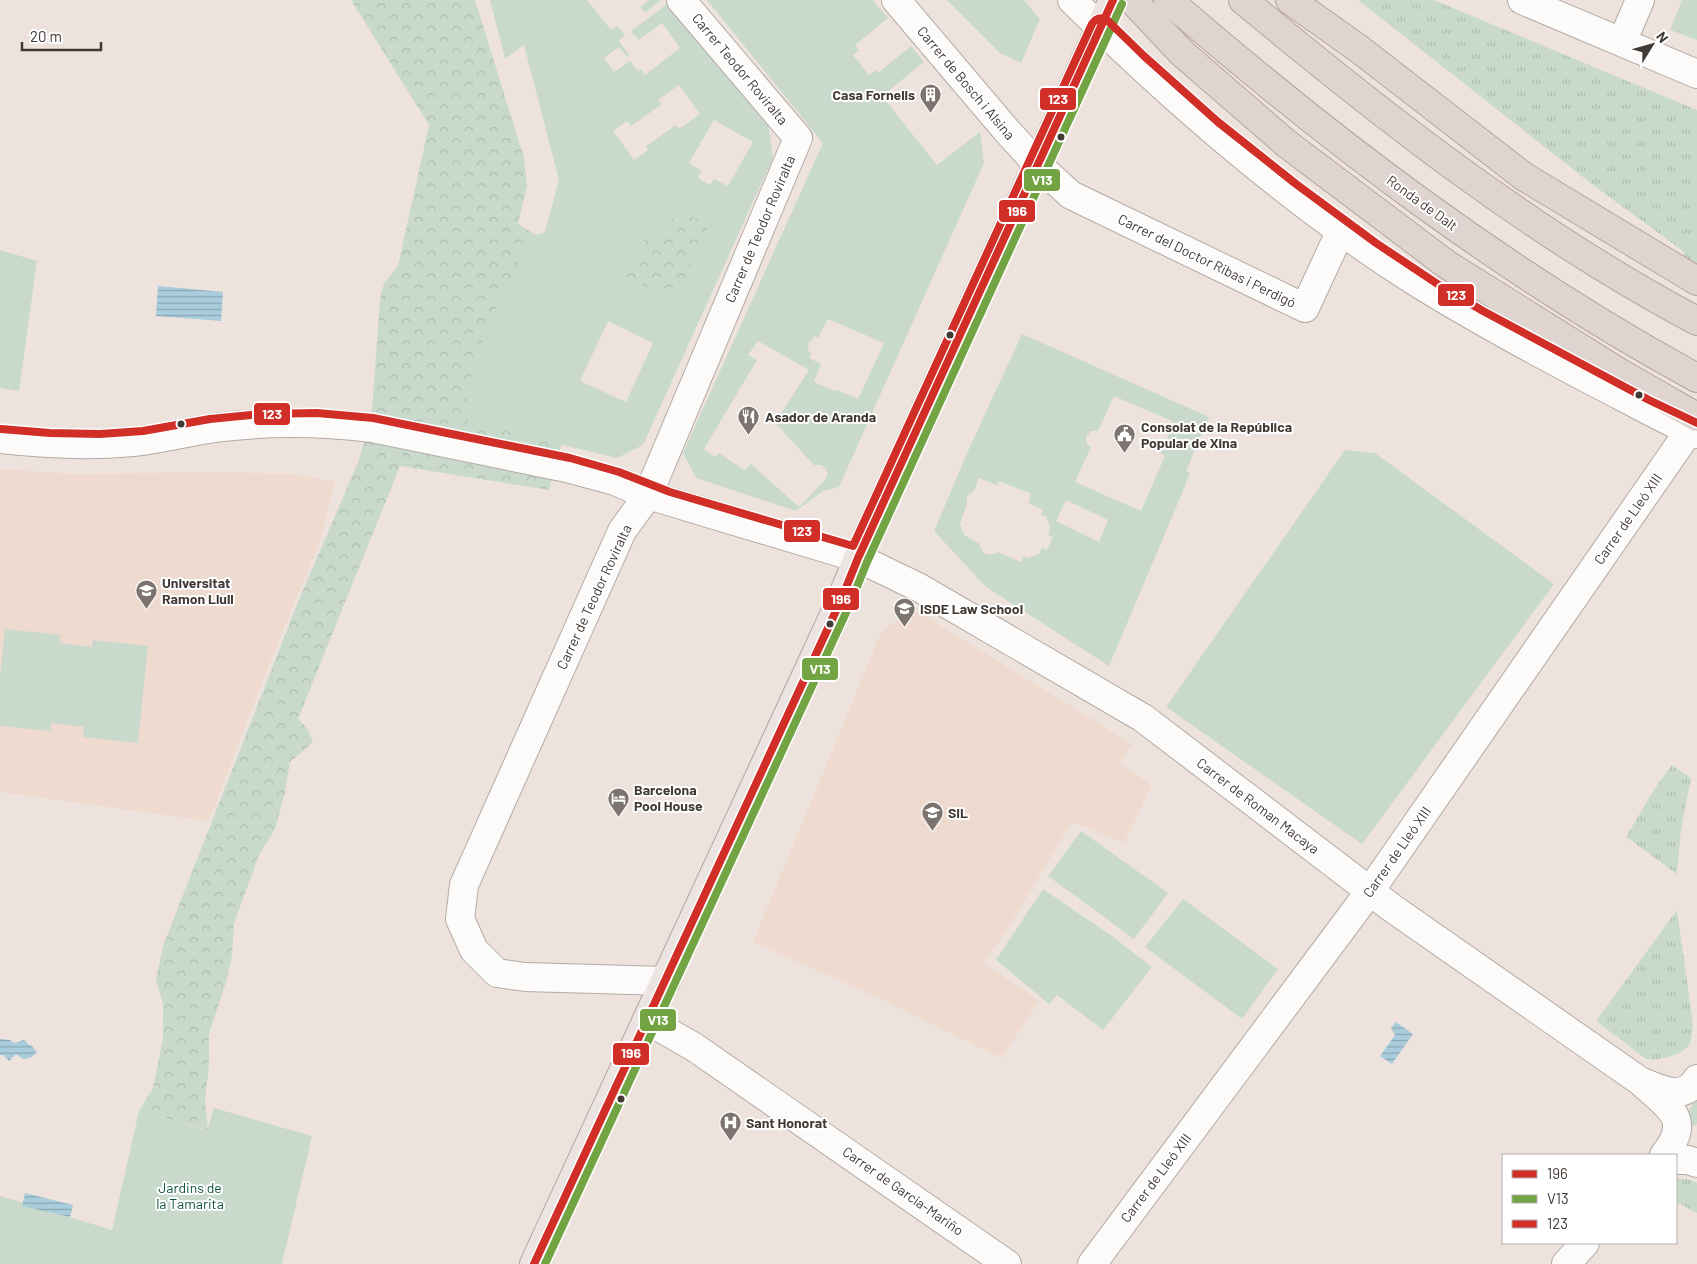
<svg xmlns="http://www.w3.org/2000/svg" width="1697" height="1264" font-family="Barlow,sans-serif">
<defs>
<pattern id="grass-tufts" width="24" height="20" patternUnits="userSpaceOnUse" patternTransform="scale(1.25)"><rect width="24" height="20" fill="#c9dacc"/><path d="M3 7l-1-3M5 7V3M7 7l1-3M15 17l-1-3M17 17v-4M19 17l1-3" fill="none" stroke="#aebcb0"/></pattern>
<pattern id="forest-crowns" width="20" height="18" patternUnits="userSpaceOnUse" patternTransform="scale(1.25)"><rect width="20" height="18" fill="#c9dacc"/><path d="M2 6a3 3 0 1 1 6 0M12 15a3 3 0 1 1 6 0" fill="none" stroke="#aebcb0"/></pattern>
<pattern id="water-rules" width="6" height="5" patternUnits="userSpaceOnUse" patternTransform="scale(1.25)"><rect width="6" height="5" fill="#a9cddc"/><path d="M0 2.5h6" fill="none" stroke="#8ba7b3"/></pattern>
</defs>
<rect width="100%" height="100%" fill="#eee3dc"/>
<g fill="#efdacf">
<polygon points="0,469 75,474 219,472 294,474 335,482 320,541 263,680 209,821 0,792"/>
<polygon points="912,608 1132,744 1120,763 1152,785 1124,843 1072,822 1004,935 983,963 1039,1000 1002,1058 875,996 753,942 881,633"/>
</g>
<g fill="url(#grass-tufts)">
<polygon points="1358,0 1434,0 1697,110 1697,269 1685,262 1683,251 1593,185"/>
<polygon points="1672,765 1691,778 1681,830 1677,874 1626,837 1655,788"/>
<path d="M1677 910 1693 1025C1692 1031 1692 1040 1689 1045 1681 1056 1658 1061 1646 1059L1596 1021Z"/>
<polygon points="1697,1098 1697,1124 1691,1126 1689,1110"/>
<polygon points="1676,1178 1690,1180 1697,1183 1697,1213 1676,1202"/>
</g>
<polygon fill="url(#forest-crowns)" points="351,0 475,0 524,158 527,186 518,224 536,235 562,226 634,177 738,233 694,323 554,254 563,439 549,490 400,466 298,719 307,728 313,742 290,762 285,793 275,829 259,855 234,923 232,956 226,982 209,1034 209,1066 205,1100 208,1130 139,1111 153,1088 163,1039 163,1005 156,979 163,946 298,602 359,460 372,409 380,300 384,283 398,266 429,125"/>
<g fill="#c9dacc" fill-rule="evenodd">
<path d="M490 0H587L611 30 618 26 625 35 619 41 629 55 627 57 619 47 604 58 614 72 630 61 638 71 641 69 645 75 680 48 662 23 639 40 631 31 670 2 768 124 773 158 643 445 617 458 468 422 466 394 487 326 523 253 543 239 559 180 524 45 505 59ZM679 85 700 114 679 129 676 125 646 146 648 150 634 160 613 131 627 121 631 126 662 104 658 100ZM714 120 753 142 728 186 714 179 710 185 698 178 702 171 689 163ZM679 208 708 226 676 299 626 278 648 231 662 237ZM608 321 653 343 626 402 580 381Z"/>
<polygon points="649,0 661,0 645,13 640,7"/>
<path d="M707 0H873L888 18 855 45 859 51 853 55 869 75 876 70 878 73 911 46 924 62 882 96 937 165 980 132 984 163 839 487 823 491 796 511 696 478 683 453 823 143ZM828 319 884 343 858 399 837 390 834 391 814 382 821 364 809 358 811 353 808 351 809 342 815 336 818 338ZM758 341 809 370 775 423 814 465H822L828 473 825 480 799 507 751 464 744 470 719 453 715 457 704 449 757 360 748 355Z"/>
<polygon points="947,0 1024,0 1040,19 1021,63 1000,53"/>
<polygon points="1682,0 1697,0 1697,40 1670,30"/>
<polygon points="0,250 37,261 19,391 0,388"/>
<path d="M1022 334 1209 417 1186 471 1190 473 1183 491 1109 666 986 587 934 531 968 451ZM1114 396 1174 422 1160 453 1165 456 1141 511 1075 482 1091 447 1087 444 1086 437 1091 431H1098ZM979 478 997 485 999 481 1031 494 1028 503 1043 510 1041 515 1046 517 1050 527 1048 535 1053 537 1047 550 1042 547 1039 554 1028 558 1023 556 1021 562 998 552C990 557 981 555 980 544L964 535 960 524 967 504V496L974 491ZM1066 500 1108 520 1099 542 1056 521Z"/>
<polygon points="1345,450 1375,453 1554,584 1362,844 1166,707"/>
<polygon points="5,629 60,635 60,643 92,647 93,640 148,646 138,743 83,737 84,727 51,723 51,731 0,726 0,676"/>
<polygon points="1081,831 1168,893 1134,939 1048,876"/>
<polygon points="1043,889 1112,936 1152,967 1103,1030 1057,995 1049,1004 996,960"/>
<polygon points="1183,899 1278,969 1242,1019 1145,947"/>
<polygon points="214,1108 312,1136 282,1264 0,1264 0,1196 112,1230 139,1111 207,1130"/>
</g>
<g fill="url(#water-rules)">
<polygon points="158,286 223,292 221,321 156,316"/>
<polygon points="1396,1022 1413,1034 1392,1064 1380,1056 1395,1035 1391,1028"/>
<polygon points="0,1039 10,1040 14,1043 24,1040 29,1045 31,1045 37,1052 30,1058 23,1059 16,1054 9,1061 3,1055 0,1055"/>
<polygon points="25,1193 73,1205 70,1217 22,1206"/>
</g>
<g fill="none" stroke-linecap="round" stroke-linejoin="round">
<defs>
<g id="minor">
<polyline points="896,0 1007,131 1038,165 1071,195 1305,308 1341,230"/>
<path d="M1072 0C1176 103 1289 201 1413 280 1472 317 1533 350 1594 382 1628 399 1662 419 1697 434"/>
<polyline points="1522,0 1697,74"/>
<polyline points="1622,42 1640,0"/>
<path d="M0 439C43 444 90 446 133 442 163 439 193 430 223 427 274 421 322 422 372 428L567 468 615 481 648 495 858 558 918 587 1143 718 1392 908 1640 1081C1667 1106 1694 1118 1664 1155"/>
<polyline points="666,981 525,977 497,973 474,950 460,919 464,885 622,531 648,495 798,138 681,0"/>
<polyline points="647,1020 694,1047 1007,1264"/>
<path d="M1645 1083C1663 1091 1685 1100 1697 1079"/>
<polyline points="1676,1160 1688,1160 1697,1163"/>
<polyline points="1092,1264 1370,891 1689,431"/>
<polyline points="1566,1264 1585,1243"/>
</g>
<polyline id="major" points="534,1264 841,600 858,558 1113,0"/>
<g id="highway">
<polyline points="1132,0 1182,53 1287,144 1446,264 1620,373 1697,417"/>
<path d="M1168 0C1332 142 1506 274 1697 378"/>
<path d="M1243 0C1385 118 1533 234 1697 321"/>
<polyline points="1290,0 1359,49 1523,176 1697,281"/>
</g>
</defs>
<use href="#minor" stroke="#b3aaa5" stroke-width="30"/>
<use href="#major" stroke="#b4a49e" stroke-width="30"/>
<use href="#highway" stroke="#b4a49e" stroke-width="30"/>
<use href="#minor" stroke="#fcfbfa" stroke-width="28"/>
<use href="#major" stroke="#ebe4e2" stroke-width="28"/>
<use href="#highway" stroke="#e0d4d1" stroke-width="28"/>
<defs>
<polyline id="bus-1" points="534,1264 841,600 858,558 1113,0"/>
<polyline id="bus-2" points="545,1264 850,604 867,562 1122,4"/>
<path id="bus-3" d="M1 429 50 433 100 434 143 431 210 419 260 414 317 413 373 418 570 458 619 472 670 492 853 546 1092 24C1096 18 1101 17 1107 20L1144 56 1218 122 1296 184 1376 243 1439 285 1483 311 1649 400 1697 423"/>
</defs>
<use href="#bus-1" stroke="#fff" stroke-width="11"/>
<use href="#bus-2" stroke="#fff" stroke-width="11"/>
<use href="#bus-3" stroke="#fff" stroke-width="11"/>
<use href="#bus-1" stroke="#d02e26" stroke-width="8"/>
<use href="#bus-2" stroke="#72a443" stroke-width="8"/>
<use href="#bus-3" stroke="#d02e26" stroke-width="8"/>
</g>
<defs>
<symbol id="building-pin" viewBox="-11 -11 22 30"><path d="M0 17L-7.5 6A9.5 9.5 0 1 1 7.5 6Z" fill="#7e746f" stroke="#fff"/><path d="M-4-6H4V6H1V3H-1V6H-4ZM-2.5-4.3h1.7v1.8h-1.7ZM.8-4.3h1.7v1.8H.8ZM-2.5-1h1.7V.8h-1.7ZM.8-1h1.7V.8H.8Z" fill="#fff"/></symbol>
<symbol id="restaurant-pin" viewBox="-11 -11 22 30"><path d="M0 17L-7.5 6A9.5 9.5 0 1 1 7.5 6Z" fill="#7e746f" stroke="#fff"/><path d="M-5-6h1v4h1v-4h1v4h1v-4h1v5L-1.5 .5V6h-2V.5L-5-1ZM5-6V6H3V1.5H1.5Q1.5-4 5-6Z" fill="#fff"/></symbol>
<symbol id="civic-pin" viewBox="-11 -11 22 30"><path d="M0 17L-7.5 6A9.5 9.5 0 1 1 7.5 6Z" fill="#7e746f" stroke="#fff"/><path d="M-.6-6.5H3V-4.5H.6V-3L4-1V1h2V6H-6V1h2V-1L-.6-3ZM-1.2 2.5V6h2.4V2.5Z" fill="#fff"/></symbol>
<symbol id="university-pin" viewBox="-11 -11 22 30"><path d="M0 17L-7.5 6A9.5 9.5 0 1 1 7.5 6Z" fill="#7e746f" stroke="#fff"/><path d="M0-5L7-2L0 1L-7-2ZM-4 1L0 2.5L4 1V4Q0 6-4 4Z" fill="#fff"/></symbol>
<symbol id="hotel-pin" viewBox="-11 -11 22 30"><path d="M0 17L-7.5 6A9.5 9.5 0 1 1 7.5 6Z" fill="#7e746f" stroke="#fff"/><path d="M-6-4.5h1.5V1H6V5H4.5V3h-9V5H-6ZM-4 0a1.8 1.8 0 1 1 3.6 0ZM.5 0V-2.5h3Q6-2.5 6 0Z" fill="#fff"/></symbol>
<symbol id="school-pin" viewBox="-11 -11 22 30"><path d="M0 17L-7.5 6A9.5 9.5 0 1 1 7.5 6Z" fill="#7e746f" stroke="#fff"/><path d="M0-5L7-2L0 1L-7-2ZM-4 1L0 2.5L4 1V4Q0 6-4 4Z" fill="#fff"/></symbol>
<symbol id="hospital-pin" viewBox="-11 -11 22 30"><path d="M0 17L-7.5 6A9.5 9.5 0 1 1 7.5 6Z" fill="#7e746f" stroke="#fff"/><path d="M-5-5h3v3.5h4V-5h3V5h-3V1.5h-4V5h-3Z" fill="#fff"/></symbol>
</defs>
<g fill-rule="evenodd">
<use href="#building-pin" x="918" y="82" width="25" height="34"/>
<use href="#restaurant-pin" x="736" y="404" width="25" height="34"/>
<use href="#civic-pin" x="1112" y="422" width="25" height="34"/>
<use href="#university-pin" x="134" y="578" width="25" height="34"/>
<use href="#university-pin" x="892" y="596" width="25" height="34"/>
<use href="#hotel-pin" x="606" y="786" width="25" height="34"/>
<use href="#school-pin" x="920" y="800" width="25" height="34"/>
<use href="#hospital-pin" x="718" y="1110" width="25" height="34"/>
</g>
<g fill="#413934" stroke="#fff" stroke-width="2">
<circle cx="1061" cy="137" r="4.5"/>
<circle cx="950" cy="335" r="4.5"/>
<circle cx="1639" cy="395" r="4.5"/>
<circle cx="181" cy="424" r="4.5"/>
<circle cx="830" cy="624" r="4.5"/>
<circle cx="621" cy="1099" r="4.5"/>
</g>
<g text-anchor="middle" stroke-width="4" stroke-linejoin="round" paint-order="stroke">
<g font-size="14" fill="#413934" stroke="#fff">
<text transform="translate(740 69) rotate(50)" y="5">Carrer Teodor Roviralta</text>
<text transform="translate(966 83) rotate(50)" y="5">Carrer de Bosch i Alsina</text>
<text transform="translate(1422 203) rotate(36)" y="5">Ronda de Dalt</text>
<text transform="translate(760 229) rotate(-67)" y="5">Carrer de Teodor Roviralta</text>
<text transform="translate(1207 261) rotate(26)" y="5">Carrer del Doctor Ribas i Perdigó</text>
<text transform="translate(1628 519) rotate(-55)" y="5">Carrer de Lleó XIII</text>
<text transform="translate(594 597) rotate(-65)" y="5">Carrer de Teodor Roviralta</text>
<text transform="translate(1258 806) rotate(37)" y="5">Carrer de Roman Macaya</text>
<text transform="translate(1397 852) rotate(-55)" y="5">Carrer de Lleó XIII</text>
<text transform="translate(1156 1178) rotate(-53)" y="5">Carrer de Lleó XIII</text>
<text transform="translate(903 1191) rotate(35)" y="5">Carrer de García-Mariño</text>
</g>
<g font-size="14" font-weight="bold" fill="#413934" stroke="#fff" text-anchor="start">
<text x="915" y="100" text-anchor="end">Casa Fornells</text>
<text x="765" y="422">Asador de Aranda</text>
<text x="1141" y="432">Consolat de la República<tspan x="1141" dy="16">Popular de Xina</tspan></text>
<text x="162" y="588">Universitat<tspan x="162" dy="16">Ramon Llull</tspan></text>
<text x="920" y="614">ISDE Law School</text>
<text x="634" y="795">Barcelona<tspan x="634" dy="16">Pool House</tspan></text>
<text x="948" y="818">SIL</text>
<text x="746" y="1128">Sant Honorat</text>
</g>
<g font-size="14" fill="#0e533b" stroke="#fff">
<text x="190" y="1193">Jardins de<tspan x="190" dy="16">la Tamarita</tspan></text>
</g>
</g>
<g stroke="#fff" stroke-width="2">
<rect x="1039" y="87" width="38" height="24" rx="5" fill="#d02e26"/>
<rect x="1023" y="168" width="38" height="24" rx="5" fill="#72a443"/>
<rect x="998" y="199" width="38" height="24" rx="5" fill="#d02e26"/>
<rect x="1437" y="283" width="38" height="24" rx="5" fill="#d02e26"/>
<rect x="253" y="402" width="38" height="24" rx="5" fill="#d02e26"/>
<rect x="783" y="519" width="38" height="24" rx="5" fill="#d02e26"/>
<rect x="822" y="587" width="38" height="24" rx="5" fill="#d02e26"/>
<rect x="801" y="657" width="38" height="24" rx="5" fill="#72a443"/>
<rect x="639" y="1008" width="38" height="24" rx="5" fill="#72a443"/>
<rect x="612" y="1042" width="38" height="24" rx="5" fill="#d02e26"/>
</g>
<g font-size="14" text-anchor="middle" font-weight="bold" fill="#fff">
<text x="1058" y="104">123</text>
<text x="1042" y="185">V13</text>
<text x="1017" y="216">196</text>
<text x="1456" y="300">123</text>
<text x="272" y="419">123</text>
<text x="802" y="536">123</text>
<text x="841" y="604">196</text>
<text x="820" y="674">V13</text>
<text x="658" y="1025">V13</text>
<text x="631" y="1058">196</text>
</g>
<rect x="1502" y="1154" width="175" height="90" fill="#ffffff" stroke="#b3b0ae"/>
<rect x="1512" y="1170" width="25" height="8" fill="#d02e26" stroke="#b3b0ae"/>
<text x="1547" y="1179" font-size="15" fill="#413934">196</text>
<rect x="1512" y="1195" width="25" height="8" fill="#72a443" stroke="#b3b0ae"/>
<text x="1547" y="1204" font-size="15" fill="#413934">V13</text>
<rect x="1512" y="1220" width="25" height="8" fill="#d02e26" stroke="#b3b0ae"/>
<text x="1547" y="1229" font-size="15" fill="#413934">123</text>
<g transform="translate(1652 45) rotate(53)" stroke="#ffffff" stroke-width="4" paint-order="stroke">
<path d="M0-4L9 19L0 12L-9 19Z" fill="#413934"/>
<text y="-8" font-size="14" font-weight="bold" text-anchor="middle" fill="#413934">N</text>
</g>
<path d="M22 42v8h79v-8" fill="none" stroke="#413934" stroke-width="2.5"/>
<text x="30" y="42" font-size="15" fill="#413934" stroke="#ffffff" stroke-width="4" paint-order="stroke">20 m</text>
</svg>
